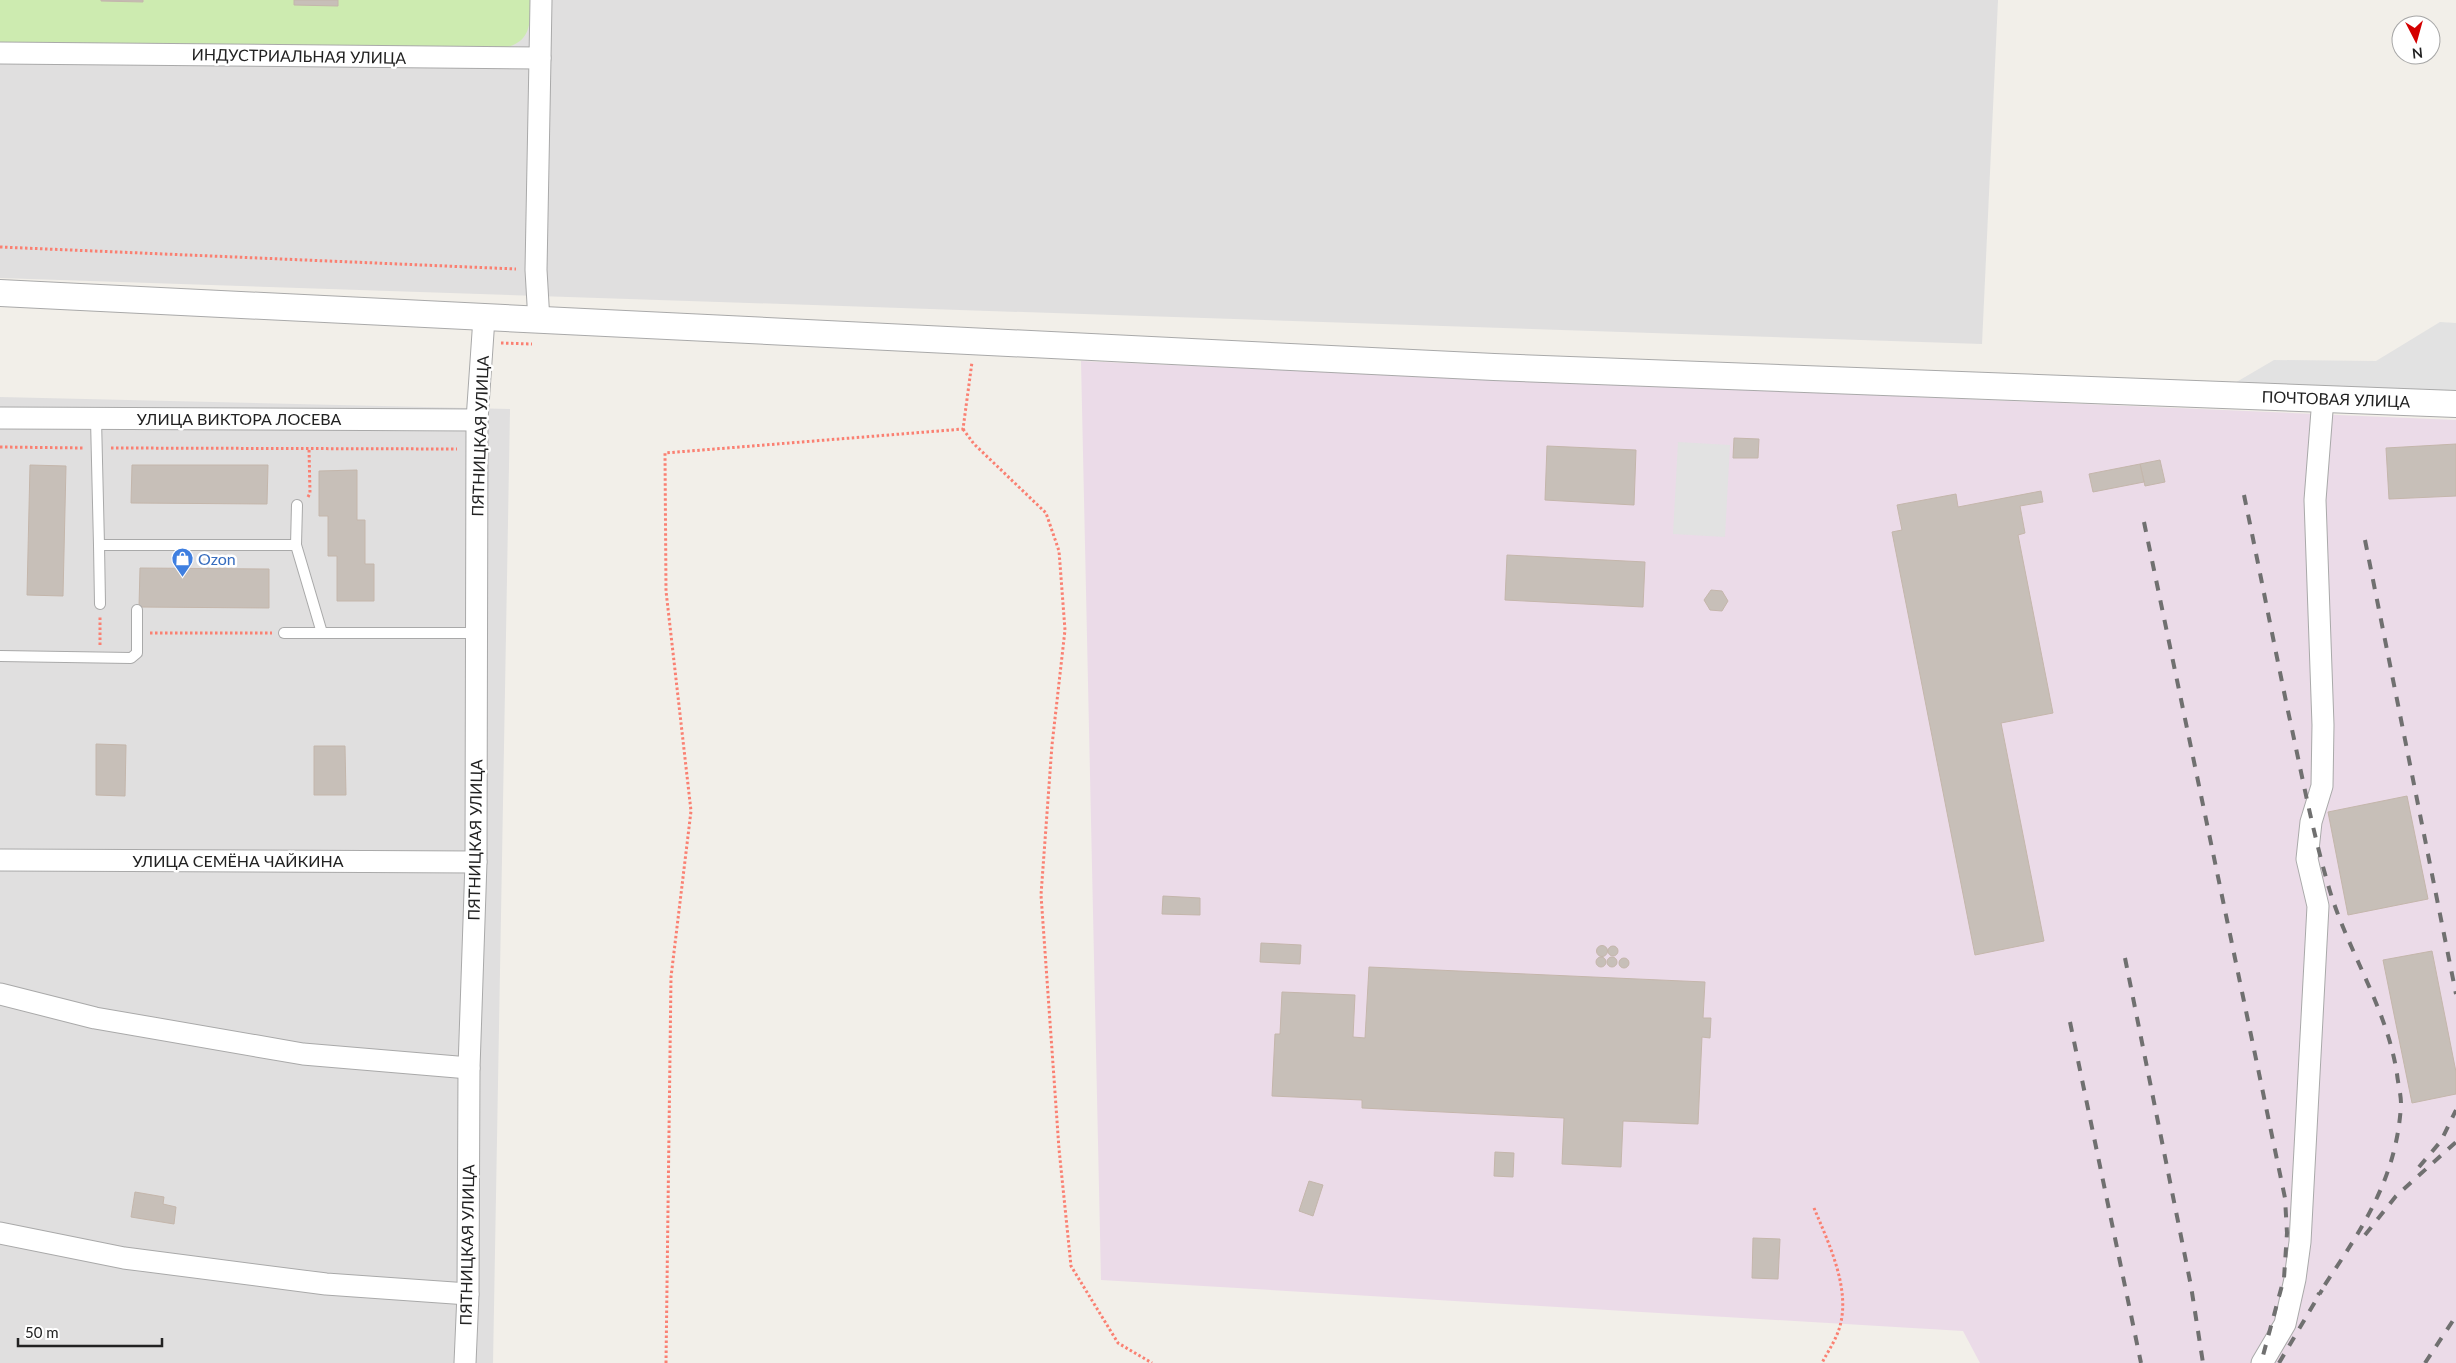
<svg xmlns="http://www.w3.org/2000/svg" width="2456" height="1363" font-family="Lato,sans-serif">
<rect width="100%" height="100%" fill="#f2efe9"/>
<g fill="#e0dfdf">
<polygon points="0,0 1998,0 1982,344 0,278"/>
<polygon points="0,397 510,409 493,1363 0,1363"/>
</g>
<polygon fill="#ebdbe8" points="1081,361 2456,420 2456,1363 1980,1363 1963,1331 1101,1280"/>
<path fill="#cdebb0" d="M0 0H531C530 21 532 40 508 47L0 43Z"/>
<g fill="#e2e2e2">
<polygon points="2440,322 2456,323 2456,404 2216,394 2274,360 2376,361"/>
<polygon points="1678,442 1730,445 1725,537 1673,534"/>
</g>
<g fill="#c7bfb8" stroke="#c4b6ab">
<polygon points="101,0 143,0 143,2 101,1"/>
<polygon points="294,0 338,0 338,6 294,5"/>
<polygon points="1734,438 1759,439 1758,458 1733,458"/>
<polygon points="2456,444 2456,496 2389,499 2386,448"/>
<polygon points="1547,446 1636,450 1634,505 1545,500"/>
<polygon points="2160,460 2165,482 2145,486 2140,464"/>
<polygon points="2140,464 2144,482 2093,492 2089,474"/>
<polygon points="30,465 66,466 63,596 27,595"/>
<polygon points="132,465 268,465 267,504 131,503"/>
<polygon points="357,470 357,520 365,520 365,564 374,564 374,601 337,601 337,556 328,556 328,516 319,516 319,471"/>
<polygon points="2041,491 2043,502 2020,506 2025,533 2018,535 2053,713 2001,723 2044,941 1975,955 1892,532 1902,530 1897,505 1956,494 1958,507"/>
<polygon points="1507,555 1645,562 1643,607 1505,600"/>
<polygon points="140,568 269,569 269,608 139,607"/>
<polygon points="1711,590 1722,591 1728,601 1722,611 1710,610 1704,600"/>
<polygon points="96,744 126,745 125,796 96,795"/>
<polygon points="314,746 345,746 346,795 314,795"/>
<polygon points="2407,796 2428,899 2348,915 2328,812"/>
<polygon points="1163,896 1200,898 1200,915 1162,914"/>
<polygon points="1261,943 1301,945 1300,964 1260,962"/>
<circle cx="1602" cy="951" r="5.5"/>
<circle cx="1613" cy="951" r="5"/>
<polygon points="2432,951 2456,1072 2456,1094 2412,1103 2383,960"/>
<circle cx="1612" cy="962" r="5"/>
<circle cx="1601" cy="962" r="5"/>
<circle cx="1624" cy="963" r="5"/>
<polygon points="1369,967 1705,982 1703,1018 1711,1018 1710,1038 1702,1037 1698,1124 1623,1121 1621,1167 1562,1164 1564,1118 1362,1108 1362,1100 1272,1096 1275,1034 1280,1034 1282,992 1355,995 1353,1037 1365,1038"/>
<polygon points="1495,1152 1514,1153 1513,1177 1494,1176"/>
<polygon points="1309,1181 1323,1185 1313,1216 1299,1211"/>
<polygon points="135,1192 164,1197 163,1204 176,1207 174,1224 131,1217"/>
<polygon points="1753,1238 1780,1239 1778,1279 1752,1278"/>
</g>
<g fill="none" stroke-linecap="round" stroke-linejoin="round">
<defs>
<g id="service">
<polyline points="96,419 99,545 296,545"/>
<polyline points="297,505 296,545 322,633"/>
<polyline points="99,545 100,604"/>
<polyline points="284,633 477,633"/>
<polyline points="0,656 131,658 137,653 137,610"/>
</g>
<g id="minor">
<polyline points="0,53 540,58 541,0"/>
<polyline points="539,321 536,270 540,58"/>
<polyline points="0,418 477,420"/>
<polyline points="0,860 476,862"/>
<polyline points="0,994 95,1018 303,1054 469,1068"/>
<polyline points="0,1233 124,1258 326,1284 468,1294"/>
<polyline points="465,1363 468,1294 469,1068 476,862 477,420 484,318"/>
<polyline points="2262,1363 2285,1324 2295,1279 2300,1242 2318,906 2307,859 2311,822 2322,786 2323,725 2315,500 2323,398"/>
</g>
<polyline id="tertiary" points="0,293 1494,367 2456,404"/>
</defs>
<use href="#service" stroke="#a9a9a9" stroke-width="12"/>
<use href="#minor" stroke="#a9a9a9" stroke-width="23"/>
<use href="#tertiary" stroke="#a9a9a9" stroke-width="28"/>
<g stroke="#fa8072" stroke-width="3" stroke-dasharray="2.5 2.5" stroke-linecap="butt">
<polyline points="0,247 516,269"/>
<polyline points="501,343 532,344"/>
<polyline points="963,429 974,444 1046,513 1059,551 1065,630 1052,745 1041,895 1059,1149 1071,1266 1118,1343 1152,1363"/>
<polyline points="0,447 84,448"/>
<polyline points="111,448 457,449"/>
<polyline points="308,497 310,493 309,449"/>
<polyline points="150,633 272,633"/>
<polyline points="100,645 100,616"/>
<path d="M1814 1208C1829 1244 1853 1293 1838 1332 1834 1343 1827 1353 1822 1363"/>
<polyline points="666,1363 671,977 691,811 666,591 665,453 963,429 972,362"/>
</g>
<use href="#service" stroke="#fff" stroke-width="10"/>
<use href="#minor" stroke="#fff" stroke-width="21"/>
<use href="#tertiary" stroke="#fff" stroke-width="26"/>
<g stroke="#707070" stroke-width="4" stroke-dasharray="10 10" stroke-linecap="butt">
<path d="M2244 495C2259 567 2273 639 2288 711 2301 770 2312 830 2329 888 2348 952 2387 1008 2397 1074 2398 1084 2401 1094 2401 1104 2397 1181 2359 1233 2318 1295"/>
<polyline points="2144,522 2285,1198 2287,1233 2284,1278 2261,1363"/>
<polyline points="2365,540 2456,994"/>
<polyline points="2125,958 2191,1286 2203,1363"/>
<polyline points="2070,1022 2141,1363"/>
<polyline points="2419,1167 2441,1141 2456,1110"/>
<polyline points="2365,1235 2396,1196 2456,1142"/>
<polyline points="2279,1363 2322,1290"/>
<polyline points="2425,1363 2456,1316"/>
</g>
</g>
<defs>
<symbol id="shop-pin" viewBox="-11 -11 22 30"><path d="M0 17L-7.5 6A9.5 9.5 0 1 1 7.5 6Z" fill="#3f7fe0" stroke="#fff"/><path d="M-5-2.5h2.3a2.7 3.5 0 0 1 5.4 0H5L5.5 6h-11ZM-1.5-2.5h3a1.5 2.3 0 0 0-3 0Z" fill="#fff"/></symbol>
</defs>
<g fill-rule="evenodd">
<use href="#shop-pin" x="170" y="546" width="25" height="34"/>
</g>
<g text-anchor="middle" stroke-width="5" stroke-linejoin="round" paint-order="stroke">
<g font-size="16" fill="#222" stroke="#fff">
<text transform="translate(299 56) rotate(1)" y="6">ИНДУСТРИАЛЬНАЯ УЛИЦА</text>
<text transform="translate(2336 399) rotate(2)" y="6">ПОЧТОВАЯ УЛИЦА</text>
<text x="239" y="425">УЛИЦА ВИКТОРА ЛОСЕВА</text>
<text transform="translate(480 436) rotate(-88)" y="6">ПЯТНИЦКАЯ УЛИЦА</text>
<text transform="translate(475 840) rotate(-89)" y="6">ПЯТНИЦКАЯ УЛИЦА</text>
<text x="238" y="867">УЛИЦА СЕМЁНА ЧАЙКИНА</text>
<text transform="translate(467 1245) rotate(-89)" y="6">ПЯТНИЦКАЯ УЛИЦА</text>
</g>
<g font-size="16" fill="#366cbe" stroke="#fff" text-anchor="start">
<text x="198" y="565">Ozon</text>
</g>
</g>
<g transform="translate(2416 40) rotate(174)"><circle r="24" fill="#ffffff" stroke="#a7a7a7"/>
<path d="M0-4L9 19L0 12L-9 19Z" fill="#d40000"/>
<text y="-8" font-size="14" font-weight="bold" text-anchor="middle" fill="#222222">N</text>
</g>
<path d="M18 1338v8h144v-8" fill="none" stroke="#222222" stroke-width="2.5"/>
<text x="25" y="1338" font-size="15" fill="#222222" stroke="#ffffff" stroke-width="4" paint-order="stroke">50 m</text>
</svg>
